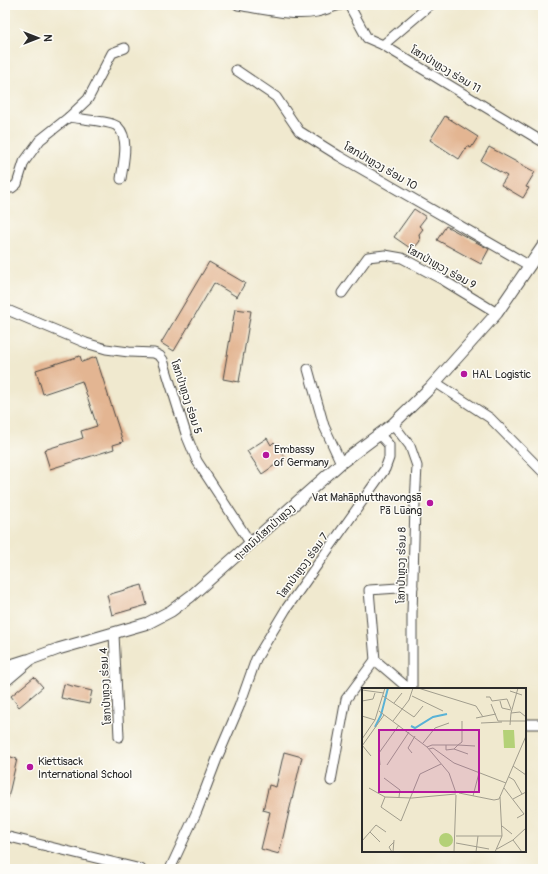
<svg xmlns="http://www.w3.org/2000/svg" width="548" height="874" font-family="Pangolin,'Noto Sans Lao',sans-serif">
<rect width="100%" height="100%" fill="#fdfcf7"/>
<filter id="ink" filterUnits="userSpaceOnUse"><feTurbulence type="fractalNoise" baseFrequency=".025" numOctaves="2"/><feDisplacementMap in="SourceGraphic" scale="8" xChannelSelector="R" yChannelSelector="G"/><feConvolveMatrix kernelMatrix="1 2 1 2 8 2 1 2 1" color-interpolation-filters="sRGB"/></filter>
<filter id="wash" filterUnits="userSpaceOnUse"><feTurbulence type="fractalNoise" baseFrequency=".012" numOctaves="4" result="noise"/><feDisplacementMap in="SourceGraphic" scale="16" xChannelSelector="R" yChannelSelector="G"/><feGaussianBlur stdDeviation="0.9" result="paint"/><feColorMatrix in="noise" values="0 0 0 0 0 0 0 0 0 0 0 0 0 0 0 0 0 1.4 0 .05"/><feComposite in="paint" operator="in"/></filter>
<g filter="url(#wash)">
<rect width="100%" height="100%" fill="#f0e9cf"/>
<g id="blocks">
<g fill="#e3b592">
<polygon points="445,116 478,137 471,148 467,146 459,159 430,140"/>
<polygon points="489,147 535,172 526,187 529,188 523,198 501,185 507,176 481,161"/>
<polygon points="414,209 426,217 419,226 423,229 419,234 420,241 416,246 413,244 410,248 394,237"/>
<polygon points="446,226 489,249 481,264 437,240"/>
<polygon points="209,262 245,283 237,297 214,283 174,351 161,343"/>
<polygon points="235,309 251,311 239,382 223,379"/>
<polygon points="80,356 82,362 96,357 123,442 113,445 114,449 50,469 44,450 83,438 81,431 97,426 82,381 43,394 36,370"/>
<polygon points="267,438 271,445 274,442 285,458 262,474 247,451"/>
<polygon points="142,585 147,605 112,615 107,595"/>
<polygon points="34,677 43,687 19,707 11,696"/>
<polygon points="64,684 92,691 89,704 61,698"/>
<polygon points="284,752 302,757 279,854 261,849 270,812 263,810 269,785 276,787"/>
<polygon points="5,755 17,759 8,798 5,797"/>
</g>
</g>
</g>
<g filter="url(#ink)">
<use href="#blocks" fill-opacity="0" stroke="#494844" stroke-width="1"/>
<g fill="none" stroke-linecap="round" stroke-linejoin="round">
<defs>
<g id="minor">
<path d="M238 5C261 9 294 17 317 12 325 10 333 7 341 5"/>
<polyline points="349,5 367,38 383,45 543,142"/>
<polyline points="383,45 430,5"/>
<polyline points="236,70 276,97 299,131 339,156 530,266"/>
<path d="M69 117C78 119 112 121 118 127 130 139 123 164 121 179"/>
<polyline points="5,186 12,188 17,184 24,162 40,140 69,117 88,99 112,53 125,48"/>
<polyline points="342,293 368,257 385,255 402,258 443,280 497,313"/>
<polyline points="5,309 86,343 106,349 129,352 154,353 160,356 163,360 187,437 197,461 251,544"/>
<polyline points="308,369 324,426 341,463"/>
<polyline points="435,382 490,418 543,472"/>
<polyline points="393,424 410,446 417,466 415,504 412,614 412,689"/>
<polyline points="114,634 119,737"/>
<polyline points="409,689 375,660 369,590 413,587"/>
<polyline points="525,724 543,724"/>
<polyline points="331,781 346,699 375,660"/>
<polyline points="5,836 141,869"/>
<polyline points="170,869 197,811 218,756 239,707 256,659 286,609 385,469 389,458 389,445 379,434"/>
</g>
<g id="tertiary">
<polyline points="5,667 27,660"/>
<polyline points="5,681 31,659 58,649 148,623 171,611 191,596 341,463 393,424 430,388 497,313 543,246"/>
</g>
</defs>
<use href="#minor" stroke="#494844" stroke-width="11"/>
<use href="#tertiary" stroke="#494844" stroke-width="13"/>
<use href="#minor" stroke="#fff" stroke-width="9"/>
<use href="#tertiary" stroke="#fff" stroke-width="11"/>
</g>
</g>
<g fill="#b5179e" stroke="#fdfcf7" stroke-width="1.5">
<circle cx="464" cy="374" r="4"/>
<circle cx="266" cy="455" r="4"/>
<circle cx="430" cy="503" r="4"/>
<circle cx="30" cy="767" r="4"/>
</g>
<g text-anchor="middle" stroke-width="3" stroke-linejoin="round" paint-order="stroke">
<g font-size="11" fill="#2b2b2b" stroke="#fdfcf7">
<text transform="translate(446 69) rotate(31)" y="4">ໂສກປ່າຫຼວງ ຮ່ອມ 11</text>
<text transform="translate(381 166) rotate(30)" y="4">ໂສກປ່າຫຼວງ ຮ່ອມ 10</text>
<text transform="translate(442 267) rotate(29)" y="4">ໂສກປ່າຫຼວງ ຮ່ອມ 9</text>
<text transform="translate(187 397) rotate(72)" y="4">ໂສກປ່າຫຼວງ ຮ່ອມ 5</text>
<text transform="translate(264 532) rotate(-42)" y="4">ຖະຫນົນໂສກປ່າຫຼວງ</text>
<text transform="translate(303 565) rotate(-54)" y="4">ໂສກປ່າຫຼວງ ຮ່ອມ 7</text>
<text transform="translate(401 565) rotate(-89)" y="4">ໂສກປ່າຫຼວງ ຮ່ອມ 8</text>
<text transform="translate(105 686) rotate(-93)" y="4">ໂສກປ່າຫຼວງ ຮ່ອມ 4</text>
</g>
<g font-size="11" fill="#2b2b2b" stroke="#fdfcf7" text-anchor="start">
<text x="472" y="378">HAL Logistic</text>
<text x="274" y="453">Embassy<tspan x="274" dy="13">of Germany</tspan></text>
<text x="422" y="501" text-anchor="end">Vat Mahāphutthavongsā<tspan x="422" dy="13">Pā Lūang</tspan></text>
<text x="38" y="765">Kiettisack<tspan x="38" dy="13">International School</tspan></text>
</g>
</g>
<g transform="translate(362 688)">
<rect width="164" height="164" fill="#f0e9cf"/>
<path d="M141 42H152L153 60H142ZM77 152a7 7 0 1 1 14 0a7 7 0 1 1-14 0Z" fill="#b4d177"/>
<path fill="none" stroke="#59b2d6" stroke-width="2" d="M49 38 53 40 71 29 85 26M13 39 19 27 26 0"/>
<path fill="none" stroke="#a19d8d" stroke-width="1" d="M56 0 114 18 121 29M156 0 149 25 158 24 164 29M0 2 22 5M148 3 160 7M21 8 52 29 61 18M50 8 81 23M124 9H128L130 13 145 11 149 21M0 13 11 11 13 5M138 13 140 20 149 22M32 15 40 5M129 16 136 33H164M17 23 65 59 87 85 94 105M0 28 13 32M114 30 134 26M31 33 47 12 51 0M119 35 140 34M148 37 149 25M0 51 13 32 23 0M61 55 73 40 87 35M0 57 9 68M84 57V62L92 61 96 57 113 58M0 58 22 27M65 59 70 57H96L100 54V33M67 61 71 60 92 75 144 95M92 61 106 66M50 65 46 60 53 48M18 77 17 65 37 37M25 77 47 44M151 78 164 87M147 89 152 92 160 106M22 90 38 102 37 109M7 100 23 109 50 110 94 106M142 100 162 126 155 130M97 105 132 112 137 111 164 48M111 108 117 85M23 109 19 119 39 133 58 86 79 76M151 111 164 104M140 138 150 146M8 144 18 154M94 148H140M0 153 14 137 24 144M94 155 127 161M135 161 151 152M30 164 27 159 32 154M31 164 32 152M92 164 94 107M114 164 116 148M133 164 140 148 138 109M160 164 151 152 164 140"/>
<path fill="#b5179e" fill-opacity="0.15" stroke="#b5179e" stroke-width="2" d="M17 42H117V104H17Z"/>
<rect width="164" height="164" fill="none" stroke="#2b2b2b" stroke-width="2"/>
</g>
<rect width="548" height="874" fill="none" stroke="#fdfcf7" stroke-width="20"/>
<g transform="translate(38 38) rotate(90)" stroke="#fdfcf7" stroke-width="3" paint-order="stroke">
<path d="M0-3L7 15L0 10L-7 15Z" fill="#2b2b2b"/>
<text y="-6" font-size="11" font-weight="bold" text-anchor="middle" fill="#2b2b2b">N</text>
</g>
</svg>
